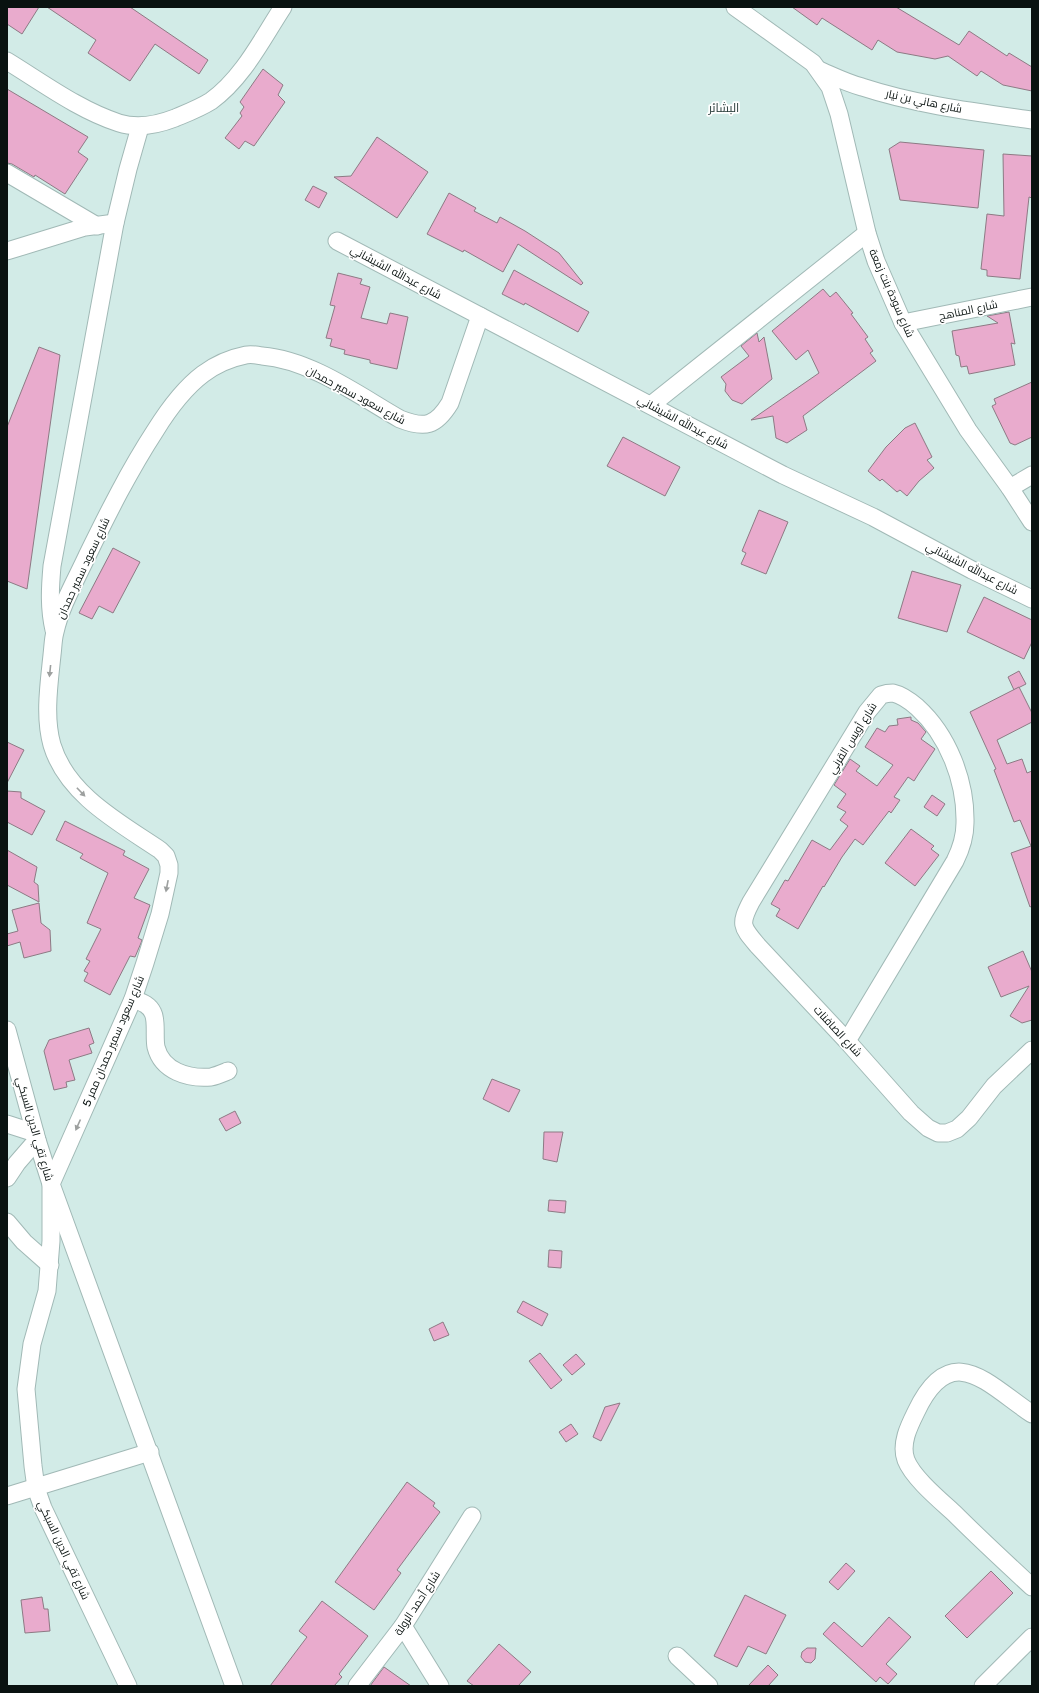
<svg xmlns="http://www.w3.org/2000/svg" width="1039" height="1693" font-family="'Varela Round',Cairo,sans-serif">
<rect width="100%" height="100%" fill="#d2ebe7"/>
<g fill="#e9abcd" stroke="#8d7a84">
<polygon points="7,7 39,7 22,34 7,24"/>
<polygon points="47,7 130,7 208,60 199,74 155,44 130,81 88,53 96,40"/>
<polygon points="792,7 896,7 959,45 969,31 1007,56 1009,53 1032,67 1032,91 1003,85 981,71 977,76 948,56 935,59 897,52 878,40 872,50 822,18 817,25"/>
<polygon points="263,69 283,85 278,95 285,102 254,146 245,141 239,149 225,138 242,116 240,113 244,107 240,102"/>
<polygon points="7,89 88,137 78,152 88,159 65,194 35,175 34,177 12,164 7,163"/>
<polygon points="377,137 428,172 397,218 334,177 351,176"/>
<polygon points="900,142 984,150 978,208 900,200 889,149"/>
<polygon points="1003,154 1032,156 1032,198 1029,197 1020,279 987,276 987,270 981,269 987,214 1004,216"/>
<polygon points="313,186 327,193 319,208 305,200"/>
<polygon points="449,193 476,208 474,211 497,223 500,217 525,231 559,253 583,283 581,285 518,244 503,272 464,250 463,252 427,234"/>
<polygon points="514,270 589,312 578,332 525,303 524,305 502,294"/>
<polygon points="338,273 362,279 360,284 370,287 361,318 387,324 390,313 408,317 397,369 370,363 370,360 344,354 345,350 330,346 332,339 326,338 335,306 330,305"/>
<polygon points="823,289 830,297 836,292 853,313 851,314 868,337 865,339 873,351 870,353 876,361 803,416 807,430 787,443 776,438 773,416 751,420 819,373 808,350 796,360 772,331"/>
<polygon points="1009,312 1015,344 1011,343 1015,365 969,374 967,366 961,367 959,356 956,355 952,331 998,323 987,316"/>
<polygon points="757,333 759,342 764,337 772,379 742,404 732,400 725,391 726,384 721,377 749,356 741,346"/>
<polygon points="39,347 60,355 27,589 7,581 7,427"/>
<polygon points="1032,382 1032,437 1015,445 1010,443 992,406 996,404 994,399"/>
<polygon points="915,423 932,457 927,460 934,468 919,481 907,496 900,490 897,492 882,479 880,481 868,471 886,447 905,428"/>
<polygon points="623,437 680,467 665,496 607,466"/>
<polygon points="759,510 788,522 766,574 741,564 746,553 742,551"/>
<polygon points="113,548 140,562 113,613 99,606 92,619 79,613"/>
<polygon points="912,571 961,585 947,632 898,618"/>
<polygon points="984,597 1032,620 1032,642 1024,659 967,632"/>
<polygon points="1019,671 1026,684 1014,690 1008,677"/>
<polygon points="1019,687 1032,713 1032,722 997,740 1007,764 1022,759 1027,773 1032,771 1032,906 1030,907 1011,853 1031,846 1020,820 1014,822 994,770 996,769 970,712"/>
<polygon points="911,717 911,720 918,723 926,732 921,739 935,749 919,773 914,781 908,777 894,797 900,800 891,813 889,811 863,845 855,839 842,857 824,887 823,886 798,929 776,916 780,909 771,904 785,880 788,881 812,840 830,850 848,826 840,820 846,812 837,807 846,794 834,785 850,759 860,766 856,771 877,786 893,765 865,747 877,728 885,732 889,726 898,725 897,719"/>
<polygon points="7,742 24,750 7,783"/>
<polygon points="7,791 21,792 21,798 45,811 32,835 7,822"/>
<polygon points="932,795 945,804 937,816 924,807"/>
<polygon points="65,821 125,851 123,855 149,869 134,898 150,905 138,938 142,940 141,943 135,957 130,956 110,995 84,981 88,973 84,971 90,961 86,959 101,929 87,923 108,873 80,858 83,854 56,840"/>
<polygon points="911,829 934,846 931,849 939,855 915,886 885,863"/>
<polygon points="7,850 37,867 34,882 38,885 39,902 7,885"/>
<polygon points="39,903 41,923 50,930 51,951 24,958 20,942 7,946 7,934 18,931 12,910"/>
<polygon points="1023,951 1032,972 1032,1020 1022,1023 1010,1016 1029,986 1001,997 988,967"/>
<polygon points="89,1028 94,1043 89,1045 92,1053 69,1060 75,1080 66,1082 67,1087 54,1090 44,1051 49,1040"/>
<polygon points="492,1079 520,1090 509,1112 483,1099"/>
<polygon points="235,1111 241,1123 226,1131 219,1119"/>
<polygon points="544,1132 563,1132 557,1162 543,1159"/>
<polygon points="549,1200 566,1201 565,1213 548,1211"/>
<polygon points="549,1250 562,1251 561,1268 548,1267"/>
<polygon points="523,1301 548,1314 542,1326 517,1312"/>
<polygon points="443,1322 449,1335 434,1341 429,1329"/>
<polygon points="540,1353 562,1380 551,1389 529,1361"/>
<polygon points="576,1354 585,1364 572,1375 563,1365"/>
<polygon points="620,1403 601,1441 593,1437 605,1407"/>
<polygon points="571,1424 578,1434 566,1442 559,1432"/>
<polygon points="407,1482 435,1503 433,1506 440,1512 397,1570 401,1573 374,1610 335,1582"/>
<polygon points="846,1563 855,1571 838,1590 829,1582"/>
<polygon points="991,1571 1013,1593 967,1638 945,1616"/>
<polygon points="745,1595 786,1615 766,1654 748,1646 737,1667 714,1656"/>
<polygon points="42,1597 44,1609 48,1609 50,1631 25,1633 21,1600"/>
<polygon points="322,1601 368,1636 339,1674 342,1677 334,1686 270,1686 307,1637 299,1631"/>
<polygon points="889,1617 911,1637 886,1664 897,1674 888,1684 880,1677 876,1682 823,1634 834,1622 862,1647"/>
<polygon points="499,1644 531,1672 518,1686 474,1686 467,1681"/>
<polygon points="807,1648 816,1648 815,1659 811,1663 805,1662 801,1657 802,1652"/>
<polygon points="768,1665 778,1675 768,1686 748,1686"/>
<polygon points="384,1667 411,1686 370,1686"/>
</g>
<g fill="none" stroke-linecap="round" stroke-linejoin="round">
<defs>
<g id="minor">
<polyline points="735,7 813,63 830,87 839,114 867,233 876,261 903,323 968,430 1010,488 1032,522"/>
<path d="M7 61C43 83 79 110 119 123 138 129 157 125 175 118 187 113 200 108 211 101 243 78 262 39 283 7"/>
<path d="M819 70C833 76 847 83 862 87 917 105 975 112 1032 120"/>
<polyline points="7,173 97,226"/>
<polyline points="337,241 783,475 873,517 972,570 1032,599"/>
<polyline points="7,251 85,227 115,223"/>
<polyline points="903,323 1032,297"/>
<polyline points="651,405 867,233"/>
<polyline points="1010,488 1032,475"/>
<path d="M54 630C49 608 50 589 52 566L115 223 128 169 140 127"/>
<path d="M133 999C141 1002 149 1004 153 1013 157 1021 154 1037 156 1047 162 1071 188 1079 211 1077 216 1076 223 1073 228 1071"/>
<polyline points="7,1030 37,1140 51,1184 51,1241 47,1291 32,1344 26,1389 33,1466 36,1488 43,1508 128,1686"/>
<path d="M847 1041 955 861C961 849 965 838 965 823 966 781 948 735 917 707 910 701 902 695 893 693 889 693 884 694 881 695L867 712 751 902C739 925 742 927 758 946L847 1041 911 1113 928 1128 938 1133H947L957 1129 969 1118 994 1086 1032 1050"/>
<polyline points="7,1124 35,1133"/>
<polyline points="7,1178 17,1163 37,1140"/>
<polyline points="7,1222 24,1242 50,1265"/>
<path d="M1032 1414C987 1384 951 1338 916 1412 909 1426 900 1444 906 1460 913 1478 941 1501 955 1514 980 1539 1006 1563 1032 1587"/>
<polyline points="7,1496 150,1452"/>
<polyline points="403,1626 440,1686"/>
<polyline points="677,1656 709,1686"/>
<path d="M234 1686 51 1184 133 999 145 963 160 914 169 873V865L166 856 160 850C120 823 67 795 52 745 44 717 49 684 52 655 53 647 53 639 55 632 61 605 76 580 87 556 108 513 129 471 155 431 168 410 183 389 203 374 215 365 231 358 246 355 251 354 257 355 262 356 311 360 358 395 400 419 425 429 436 426 450 403L480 316"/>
<polyline points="357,1686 403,1626 472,1516"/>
<polyline points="983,1686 1032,1637"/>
</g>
</defs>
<use href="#minor" stroke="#a1b9b6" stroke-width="19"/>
<use href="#minor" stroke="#fff" stroke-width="17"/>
</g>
<defs><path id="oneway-solid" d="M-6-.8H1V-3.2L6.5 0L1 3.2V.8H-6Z"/></defs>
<g fill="#9da09f">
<use href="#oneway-solid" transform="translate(50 671) rotate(96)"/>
<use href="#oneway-solid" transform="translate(81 792) rotate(46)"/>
<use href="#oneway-solid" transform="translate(167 886) rotate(101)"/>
<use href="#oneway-solid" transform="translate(78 1125) rotate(114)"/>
</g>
<g text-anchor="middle" stroke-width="3.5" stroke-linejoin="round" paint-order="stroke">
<g font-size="11" fill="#091210" stroke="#fff">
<text transform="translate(924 101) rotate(12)" y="4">شارع هاني بن نيار</text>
<text transform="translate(396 272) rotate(28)" y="4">شارع عبدالله الشيشاني</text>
<text transform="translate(892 293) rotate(66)" y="4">شارع سودة بنت زمعة</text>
<text transform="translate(968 310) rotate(-12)" y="4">شارع المناهج</text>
<text transform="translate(356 395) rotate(28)" y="4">شارع سعود سمير حمدان</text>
<text transform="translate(683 422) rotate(28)" y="4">شارع عبدالله الشيشاني</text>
<text transform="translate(83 568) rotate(-65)" y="4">شارع سعود سمير حمدان</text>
<text transform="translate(972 568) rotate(27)" y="4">شارع عبدالله الشيشاني</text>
<text transform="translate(852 738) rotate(-58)" y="4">شارع أويس القرني</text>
<text transform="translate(838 1031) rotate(47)" y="4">شارع الصافنات</text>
<text transform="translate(113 1041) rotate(-67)" y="4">شارع سعود سمير حمدان ممر 5</text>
<text transform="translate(35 1129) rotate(74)" y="4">شارع تقي الدين السبكي</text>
<text transform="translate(64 1550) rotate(65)" y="4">شارع تقي الدين السبكي</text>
<text transform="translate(417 1603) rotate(-57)" y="4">شارع أحمد الرولة</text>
</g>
<g font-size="12" fill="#233835" stroke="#fff">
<text x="724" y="112">البشائر</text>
</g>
</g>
<rect width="1039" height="1693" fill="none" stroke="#091210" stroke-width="16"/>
</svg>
